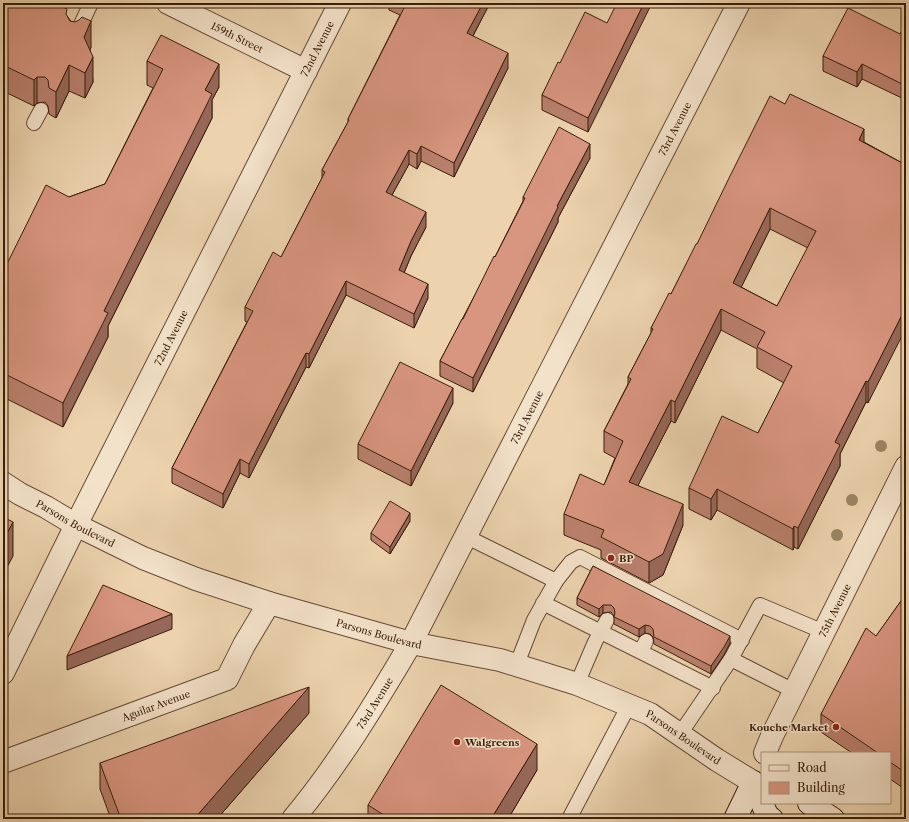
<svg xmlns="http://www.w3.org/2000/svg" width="909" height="822" font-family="'Libre Caslon Text',serif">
<rect width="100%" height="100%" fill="#ecd3ae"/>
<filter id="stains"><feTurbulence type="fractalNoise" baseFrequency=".005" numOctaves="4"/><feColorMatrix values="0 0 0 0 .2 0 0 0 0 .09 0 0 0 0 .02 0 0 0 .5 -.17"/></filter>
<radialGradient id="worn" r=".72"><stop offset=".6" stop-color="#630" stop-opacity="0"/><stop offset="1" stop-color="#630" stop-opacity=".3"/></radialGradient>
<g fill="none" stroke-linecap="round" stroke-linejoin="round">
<defs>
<g id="service">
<polyline points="76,35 91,3"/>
<polyline points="34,123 41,110"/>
<polyline points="465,536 556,581 534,620 517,664"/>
<polyline points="556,581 571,562 580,557 742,640"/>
<polyline points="543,603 713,688"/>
<polyline points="641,651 646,641"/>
<polyline points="577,684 595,642 607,620"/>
<polyline points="794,691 731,659 760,605 824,632"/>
<polyline points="680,734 731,659"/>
<polyline points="569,819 629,705"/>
</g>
<g id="minor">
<path id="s1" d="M168 3 306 71"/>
<path id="s2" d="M3 673 76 525 340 3"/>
<path id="s3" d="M765 753 772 736 906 467"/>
<path id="s4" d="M3 762 227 679 244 645 269 603"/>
</g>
<g id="tertiary">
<path id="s5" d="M3 483 20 494 46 507 76 525 143 558 196 579 269 603 411 643 500 660 577 684 650 714 717 760 753 782"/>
<path id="s6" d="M293 819C338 765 375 704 411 643L739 3"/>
</g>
<g id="secondary">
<polyline points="753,782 767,815 772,819"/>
<polyline points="809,803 833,819"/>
<polyline points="735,819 753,782"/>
</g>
</defs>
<use href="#service" stroke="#664b34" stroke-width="16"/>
<use href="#minor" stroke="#664b34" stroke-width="24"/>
<use href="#tertiary" stroke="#664b34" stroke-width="24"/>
<use href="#secondary" stroke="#391e0b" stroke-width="24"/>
<use href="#service" stroke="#f3e2ca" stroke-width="14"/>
<use href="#minor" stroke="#f3e2ca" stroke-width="22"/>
<use href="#tertiary" stroke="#f3e2ca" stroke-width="22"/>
<use href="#secondary" stroke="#f3e2ca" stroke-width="22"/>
</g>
<g fill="#9b8565">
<circle cx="881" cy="446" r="6"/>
<circle cx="852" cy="500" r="6"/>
<circle cx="837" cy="535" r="6"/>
</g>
<g fill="#ba806d" stroke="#391e0b" fill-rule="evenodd">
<polygon points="3,3 67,16 91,47 90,50 93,82 85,98 69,91 56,118 49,114 48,106 45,102 37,103 34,106 3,91"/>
<polygon points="277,3 286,3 284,6"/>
<polygon points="389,3 490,3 473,36 508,68 454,177 421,161 417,169 409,164 392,195 426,227 411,256 404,273 428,298 414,328 346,295 309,368 306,367 249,478 240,473 223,508 172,483 172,468 247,322 245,321 245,307 281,257 322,178 322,170 348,122 348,119 400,15 389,10"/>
<polygon points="607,23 588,132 542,110 542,95 560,63"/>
<polygon points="906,30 906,100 862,79 857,87 823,71 823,56 900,34"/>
<polygon points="147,61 219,87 212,100 212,118 108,326 108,337 63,427 3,397 3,272 69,197 105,184 153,88 147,85"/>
<path d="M785 104 864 142 906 165 868 403 866 402 840 454V466L798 549 794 547 793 550 717 510 711 520 689 509V488L758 433 784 383 757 368V349L721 330 675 423 671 421 638 485 683 525 663 575 649 583 601 558V550L564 535V514L604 485 615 458 604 452V431L628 384V377L651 333V328L671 294 697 244ZM770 229 808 248 777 306 741 287Z"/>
<polygon points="590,158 558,218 558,222 473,392 440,376 440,361 495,257 523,201 523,197"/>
<polygon points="453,403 411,486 358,459 358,444"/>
<polygon points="410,521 390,554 371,540 371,533"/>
<polygon points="593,566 730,643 724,655 711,674 654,644 653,637 650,634 645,633 639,637 614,624 614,616 611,612 603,613 599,617 577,605 577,598"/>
<polygon points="906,594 906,790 890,779 890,753 852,753 821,732 821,714"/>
<polygon points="309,713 217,819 111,819 100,789 100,763"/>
<polygon points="537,770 508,819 368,819 368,805"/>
</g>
<g fill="#976859" stroke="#391e0b">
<polygon points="483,3 490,3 467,47 467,33"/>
<polygon points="644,3 652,3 588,132 588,118"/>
<polygon points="91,21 91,47 84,62 84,37"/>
<polygon points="508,53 508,68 454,177 454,163"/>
<polygon points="93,57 93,82 85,98 85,73"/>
<polygon points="219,64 219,87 212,100 212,118 108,326 108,337 63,427 63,403 104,311 205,90"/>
<polygon points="862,64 862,79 857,87 857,72"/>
<polygon points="69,65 69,91 56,118 56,92"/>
<polygon points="37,77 37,103 34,106 34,80"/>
<polygon points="864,129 864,150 859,140"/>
<polygon points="590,144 590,158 558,218 558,222 473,392 473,378 557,206"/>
<polygon points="421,146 421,161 417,169 417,154"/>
<polygon points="409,150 409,164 386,206 386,192"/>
<polygon points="770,208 770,229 733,304 733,283"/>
<polygon points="426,212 426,227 411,256 399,285 399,270 411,241"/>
<polygon points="346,281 346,295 309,368 309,354"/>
<polygon points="428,284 428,298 414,328 414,314"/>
<polygon points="906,307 906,328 868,403 868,382"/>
<polygon points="721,309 721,330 675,423 675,402"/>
<polygon points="306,353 306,367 249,478 249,464"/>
<polygon points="866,381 866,402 840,454 840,466 798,549 798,528 835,442"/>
<polygon points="453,388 453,403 411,486 411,471"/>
<polygon points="671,400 671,421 629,503 629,482"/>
<polygon points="240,459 240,473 223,508 223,494"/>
<polygon points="717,489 717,510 711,520 711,499"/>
<polygon points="683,504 683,525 663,575 649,583 649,562"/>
<polygon points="410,513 410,521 390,554 390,547"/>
<polygon points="13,522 13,556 3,575 3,541"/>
<polygon points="794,526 794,547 793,550 793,529"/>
<polygon points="603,605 603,613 599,617 599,609"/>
<polygon points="172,614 172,629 67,670 67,656"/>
<polygon points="645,625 645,633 639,637 639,629"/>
<polygon points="730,636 730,643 724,655 711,674 711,666"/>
<polygon points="309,687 309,713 217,819 194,819"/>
<polygon points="537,744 537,770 508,819 491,819"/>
</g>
<g fill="#d8957f" stroke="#391e0b" fill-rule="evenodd">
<polygon points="3,3 54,3 67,9 66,14 70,21 75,22 79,20 82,17 91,21 84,37 93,57 85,73 69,65 56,92 49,88 48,80 45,77 37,77 34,80 3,65"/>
<polygon points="400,3 483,3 467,33 508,53 454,163 421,146 417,154 409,150 386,192 426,212 411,241 399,270 428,284 414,314 346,281 309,354 306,353 249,464 240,459 223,494 172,468 253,311 245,307 273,252 281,257 325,172 322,170 349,120 348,119 405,6 400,4"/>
<polygon points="617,3 644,3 588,118 542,95 558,62 560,63 585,12 607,23"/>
<polygon points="848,8 900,34 903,29 906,30 906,86 862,64 857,72 823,56"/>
<polygon points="161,35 219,64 205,90 212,94 104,311 108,313 63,403 3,373 3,272 46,185 69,197 105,184 163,69 147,61"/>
<path d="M790 94 864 129 859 140 906 165V307L868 382 866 381 835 442 840 445 798 528 794 526 793 529 717 489 711 499 689 488 722 416 758 433 792 366 757 347 765 332 721 309 675 402 671 400 629 482 683 504 663 554 649 562 601 537 604 530 564 514 580 474 604 485 623 441 604 431 631 379 628 377 653 329 651 328 669 293 671 294 696 244H697L730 176 770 96 785 104ZM770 208 816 231 777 306 733 283Z"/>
<polygon points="559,127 590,144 557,206 558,207 473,378 440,361 462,319 463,319 494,256 495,257 525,198 523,197"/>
<polygon points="400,362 453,388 411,471 358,444"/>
<polygon points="390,501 410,513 390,547 371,533"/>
<polygon points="3,517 13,522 3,541"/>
<polygon points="593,566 730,636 724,647 711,666 654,637 653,629 650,626 645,625 639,629 614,617 615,613 614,608 611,605 603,605 599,609 577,598"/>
<polygon points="103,585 172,614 67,656"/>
<polygon points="906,594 906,773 890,762 890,753 878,753 821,714 866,628 876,636"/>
<polygon points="441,685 537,744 491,819 390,819 368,805"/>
<polygon points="309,687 194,819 121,819 100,763"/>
</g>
<g fill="#8f2418" stroke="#f3e2ca" stroke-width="1.5">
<circle cx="611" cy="558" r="4"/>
<circle cx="836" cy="727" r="4"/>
<circle cx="457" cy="742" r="4"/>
</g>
<g text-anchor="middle" stroke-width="3" stroke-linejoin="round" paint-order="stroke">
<g font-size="10" fill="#391e0b" stroke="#f3e2ca">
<text dy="4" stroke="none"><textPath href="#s1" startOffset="77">159th Street</textPath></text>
<text dy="4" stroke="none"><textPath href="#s2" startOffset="699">72nd Avenue</textPath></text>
<text dy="4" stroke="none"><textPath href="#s6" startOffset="790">73rd Avenue</textPath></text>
<text dy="4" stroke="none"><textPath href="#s2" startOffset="375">72nd Avenue</textPath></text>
<text dy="4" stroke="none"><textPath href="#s6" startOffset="466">73rd Avenue</textPath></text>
<text dy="4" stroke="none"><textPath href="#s5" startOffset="83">Parsons Boulevard</textPath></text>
<text dy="4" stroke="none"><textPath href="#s3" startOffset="159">75th Avenue</textPath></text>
<text dy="4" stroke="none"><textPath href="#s5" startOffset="407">Parsons Boulevard</textPath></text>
<text dy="4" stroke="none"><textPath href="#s6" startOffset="142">73rd Avenue</textPath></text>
<text dy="4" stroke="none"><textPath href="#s4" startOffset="163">Aguilar Avenue</textPath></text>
<text dy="4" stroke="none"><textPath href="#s5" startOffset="731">Parsons Boulevard</textPath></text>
</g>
<g font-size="10" font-weight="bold" fill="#391e0b" stroke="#f3e2ca" text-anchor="start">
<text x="619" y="562">BP</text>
<text x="828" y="731" text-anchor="end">Kouche Market</text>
<text x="465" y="746">Walgreens</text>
</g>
</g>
<rect width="909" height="822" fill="none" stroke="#ecd3ae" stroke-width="16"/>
<rect x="4" y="4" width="901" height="814" fill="none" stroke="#391e0b" stroke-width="2"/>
<rect x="8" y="8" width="893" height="806" fill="none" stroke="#391e0b"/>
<rect x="761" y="752" width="130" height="52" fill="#f3e2ca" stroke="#a9947e"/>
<rect x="769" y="765" width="20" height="6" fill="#f3e2ca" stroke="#a9947e"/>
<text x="797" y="772" font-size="12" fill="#391e0b">Road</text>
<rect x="769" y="782" width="20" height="12" fill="#d8957f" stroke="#a9947e"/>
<text x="797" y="792" font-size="12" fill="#391e0b">Building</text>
<rect width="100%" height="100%" filter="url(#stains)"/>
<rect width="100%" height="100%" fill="url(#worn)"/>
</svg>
